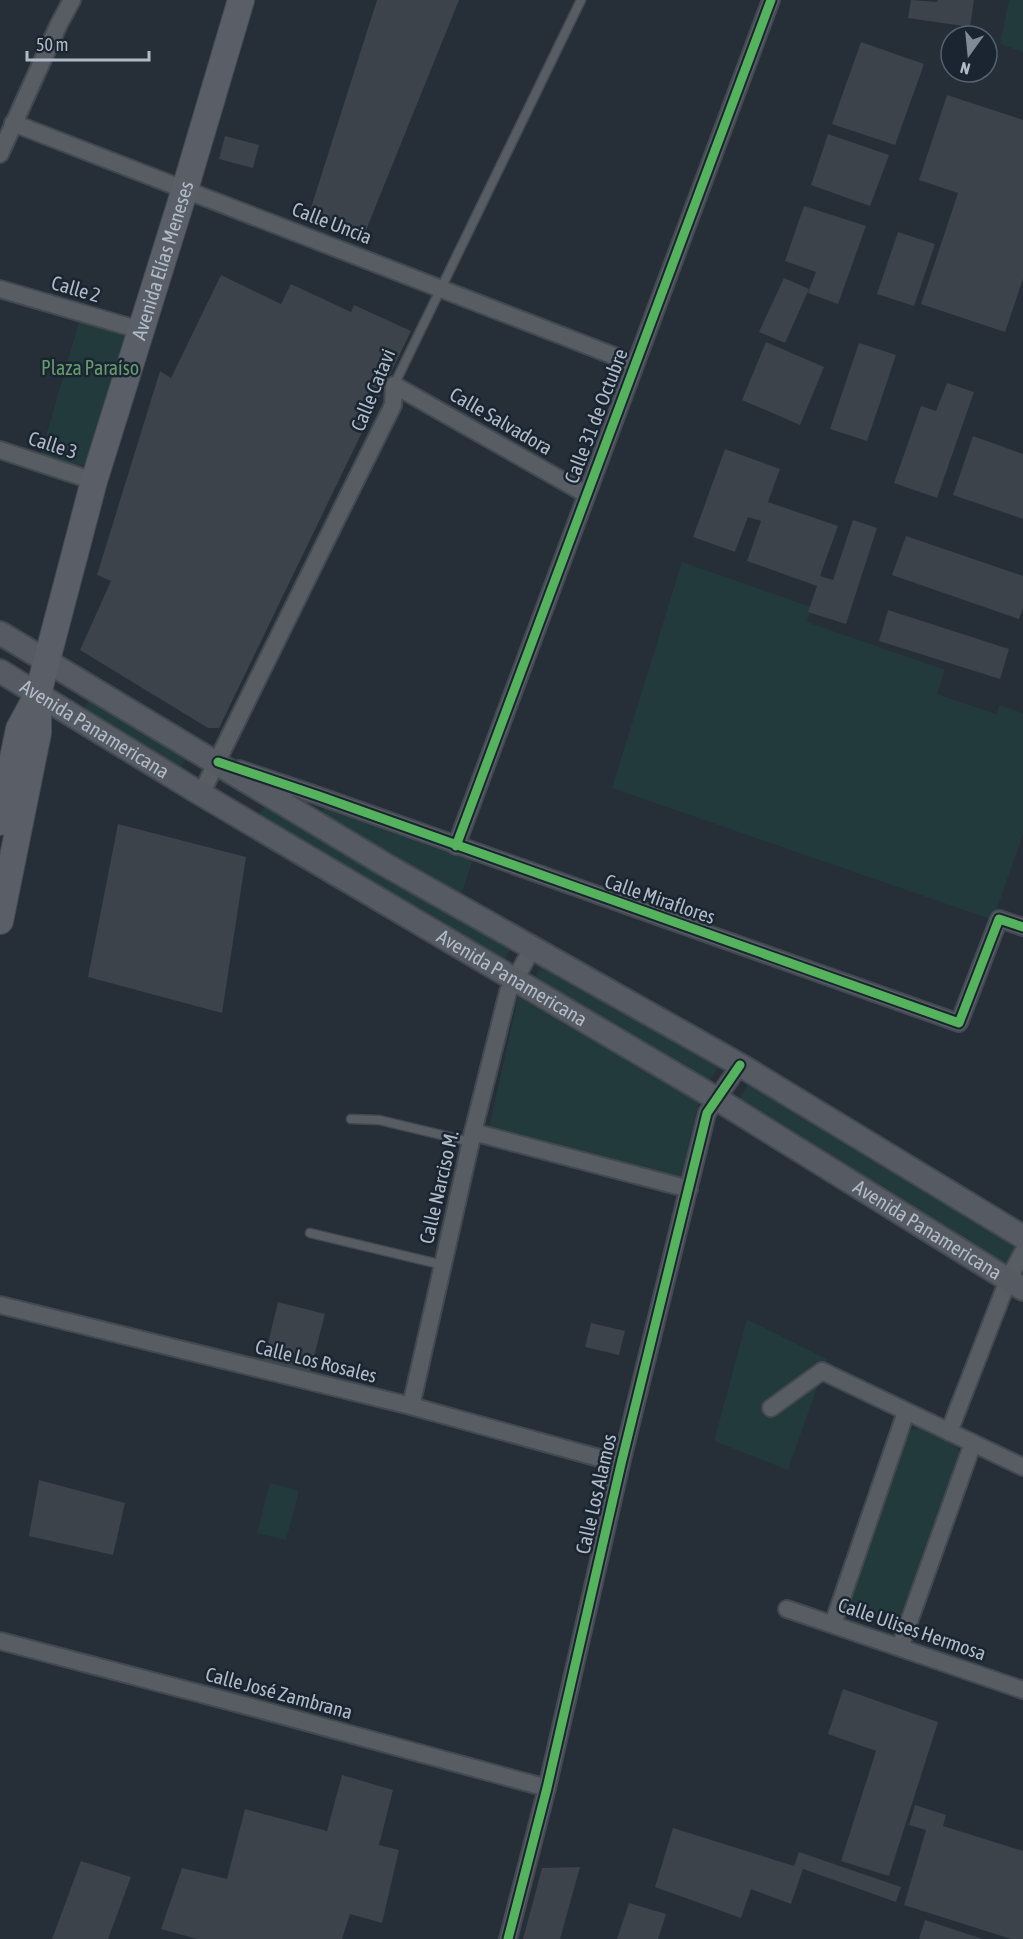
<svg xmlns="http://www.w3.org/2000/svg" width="1023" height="1939" font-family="'Asap Condensed',sans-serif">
<rect width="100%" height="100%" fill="#262e37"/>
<g fill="#233a3d">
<polygon points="1009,0 1023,0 1023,52 1000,44"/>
<polygon points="79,322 125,336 86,464 76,467 40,457"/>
<polygon points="682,562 811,607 807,622 945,670 937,694 996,714 999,705 1023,713 1023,834 993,920 612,788"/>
<polygon points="93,700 185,756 185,761 180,766 174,766 86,714 85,706 88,701"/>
<polygon points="266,805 512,946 505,959 258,816"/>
<polygon points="325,806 473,860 460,897 320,818"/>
<polygon points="544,962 719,1066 708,1083 534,979"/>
<polygon points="518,997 699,1102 681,1179 489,1128"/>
<polygon points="748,1084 1017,1244 1005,1264 737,1103"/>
<polygon points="747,1319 827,1359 788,1470 714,1441"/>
<polygon points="918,1428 957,1446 959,1454 962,1455 938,1518 936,1518 899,1620 893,1624 853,1609 851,1600 910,1430"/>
<polygon points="270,1483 299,1491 286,1540 257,1533"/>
</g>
<g fill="#3c434a">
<polygon points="377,0 459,0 364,235 309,214"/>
<polygon points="911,0 937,2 938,0 974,0 970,27 908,18"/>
<polygon points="861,42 924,64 895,145 832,124"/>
<polygon points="947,95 1023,120 1023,279 1005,332 921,304 958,193 919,180"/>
<polygon points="828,134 889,155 870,206 811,185"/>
<polygon points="225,136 259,145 253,168 219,159"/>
<polygon points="804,206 866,226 838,304 808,293 816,272 785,261"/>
<polygon points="898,232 935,244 914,306 877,294"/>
<polygon points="221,275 281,304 291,284 351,312 354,305 411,331 219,728 208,728 80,650 111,581 97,575 160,371 171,378"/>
<polygon points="784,278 809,289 785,343 759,332"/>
<polygon points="766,342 824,367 800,425 742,400"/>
<polygon points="859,343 896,355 867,441 830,429"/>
<polygon points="947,383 974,392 937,498 894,483 921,406 936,411"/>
<polygon points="973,436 1023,454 1023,519 953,495"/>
<polygon points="725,449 780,469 768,502 838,526 820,576 833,580 853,520 877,528 846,624 808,612 817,586 747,561 761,521 748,517 735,552 693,537"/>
<polygon points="906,536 1023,576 1023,608 1019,619 892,575"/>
<polygon points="888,610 1009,649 1000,679 879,641"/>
<polygon points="118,824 246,857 222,1013 88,977"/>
<polygon points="278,1302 325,1314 310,1372 264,1360"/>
<polygon points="591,1323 625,1331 619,1355 585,1347"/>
<polygon points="39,1480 125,1503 113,1555 29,1536"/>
<polygon points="843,1689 938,1722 889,1876 841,1861 876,1751 828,1734"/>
<polygon points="342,1775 393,1790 379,1845 399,1850 382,1923 350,1914 342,1939 197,1939 161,1929 182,1868 227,1879 245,1809 327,1831"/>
<polygon points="915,1805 946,1815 943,1826 1023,1851 1023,1939 1011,1939 904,1905 926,1830 909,1825"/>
<polygon points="673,1828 794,1866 799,1852 901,1887 896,1902 803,1869 791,1904 751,1889 741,1918 655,1887"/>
<polygon points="81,1861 131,1877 108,1939 52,1939"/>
<polygon points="580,1867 560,1939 523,1939 542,1868"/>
<polygon points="629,1903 666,1914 658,1939 617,1939"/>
<polygon points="925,1920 983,1939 919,1939"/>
</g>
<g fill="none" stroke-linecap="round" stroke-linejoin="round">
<defs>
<g id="service">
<polyline points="394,385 581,0"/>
<polyline points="351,1119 379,1120 471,1142"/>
<polyline points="310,1233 443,1265"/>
</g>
<g id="minor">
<polyline points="13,123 635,364"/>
<polyline points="0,154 59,24 72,0"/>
<polyline points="0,289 140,330"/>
<polyline points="0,450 94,481"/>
<polyline points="239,769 319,796 959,1023 999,919 1023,927"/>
<polyline points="201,794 393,405 394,385 586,494"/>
<polyline points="456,846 771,0"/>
<polyline points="473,1132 689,1189"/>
<polyline points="0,1305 411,1406 621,1464"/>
<polyline points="411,1406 473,1132 508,992 533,947"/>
<polyline points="771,1408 822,1371 1023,1467"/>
<polyline points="949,1432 1008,1280 1023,1252"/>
<polyline points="787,1609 1023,1690"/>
<polyline points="833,1624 906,1412"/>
<polyline points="0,1641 251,1707 547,1788"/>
<polyline points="900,1647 973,1443"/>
<polyline points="508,1939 547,1788 621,1464 707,1113 740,1065"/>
</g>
<g id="secondary">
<polyline points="0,633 384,864 740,1065 1023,1237"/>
<path id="s1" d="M0 671 201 794 717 1099 1023 1289"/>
</g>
<g id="primary">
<path id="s2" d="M0 822 19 729 38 694 94 481 185 189 241 0"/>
<polyline points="0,921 38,733 38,697"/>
</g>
</defs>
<use href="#service" stroke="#434950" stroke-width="11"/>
<use href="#minor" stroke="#434950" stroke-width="20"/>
<use href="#secondary" stroke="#434950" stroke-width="26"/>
<use href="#primary" stroke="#444b53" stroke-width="28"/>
<use href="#service" stroke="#585d64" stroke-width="8"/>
<use href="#minor" stroke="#585d64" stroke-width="16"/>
<use href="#secondary" stroke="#565b63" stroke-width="22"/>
<use href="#primary" stroke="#5a5f67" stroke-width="26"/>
<defs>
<g id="cycleway">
<polyline points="218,762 319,796 959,1023 999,919 1023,927"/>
<polyline points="456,846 771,0"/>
<polyline points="508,1939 547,1788 621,1464 707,1113 740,1065"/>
</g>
</defs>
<use href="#cycleway" stroke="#1a2531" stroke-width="13"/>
<use href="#cycleway" stroke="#56b35d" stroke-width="9"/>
</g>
<g text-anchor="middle" stroke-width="5" stroke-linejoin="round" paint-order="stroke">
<g font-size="20" fill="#b0bbc9" stroke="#1a2531">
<text transform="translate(332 223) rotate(21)" y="7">Calle Uncia</text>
<text dy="7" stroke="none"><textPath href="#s2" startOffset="586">Avenida Elías Meneses</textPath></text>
<text transform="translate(76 289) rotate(16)" y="7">Calle 2</text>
<text transform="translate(373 390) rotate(-68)" y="7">Calle Catavi</text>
<text transform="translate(596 416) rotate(-69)" y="7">Calle 31 de Octubre</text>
<text transform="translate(501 421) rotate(30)" y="7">Calle Salvadora</text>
<text transform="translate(53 445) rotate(18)" y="7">Calle 3</text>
<text dy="7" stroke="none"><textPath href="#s1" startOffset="111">Avenida Panamericana</textPath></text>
<text transform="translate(660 899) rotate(19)" y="7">Calle Miraflores</text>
<text dy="7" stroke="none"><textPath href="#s1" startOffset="597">Avenida Panamericana</textPath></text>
<text transform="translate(439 1187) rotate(-77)" y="7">Calle Narciso M.</text>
<text dy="7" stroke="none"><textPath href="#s1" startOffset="1083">Avenida Panamericana</textPath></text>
<text transform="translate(316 1361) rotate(14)" y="7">Calle Los Rosales</text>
<text transform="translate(596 1494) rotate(-77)" y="7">Calle Los Alamos</text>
<text transform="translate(912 1629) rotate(19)" y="7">Calle Ulises Hermosa</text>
<text transform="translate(279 1693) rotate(15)" y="7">Calle José Zambrana</text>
</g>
<g font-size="20" fill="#659b6e" stroke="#1a2531">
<text x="90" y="375">Plaza Paraíso</text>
</g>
</g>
<g transform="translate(969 54) rotate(195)"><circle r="28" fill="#1a2531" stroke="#56616e" stroke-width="1.5"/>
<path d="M0-4.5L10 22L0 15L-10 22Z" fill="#808a96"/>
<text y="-9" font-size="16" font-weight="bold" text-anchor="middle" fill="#b0bbc9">N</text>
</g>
<path d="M27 51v9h122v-9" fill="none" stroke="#b0bbc9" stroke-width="3"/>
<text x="36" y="51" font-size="18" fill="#b0bbc9" stroke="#1a2531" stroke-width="4.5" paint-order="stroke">50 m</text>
</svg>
